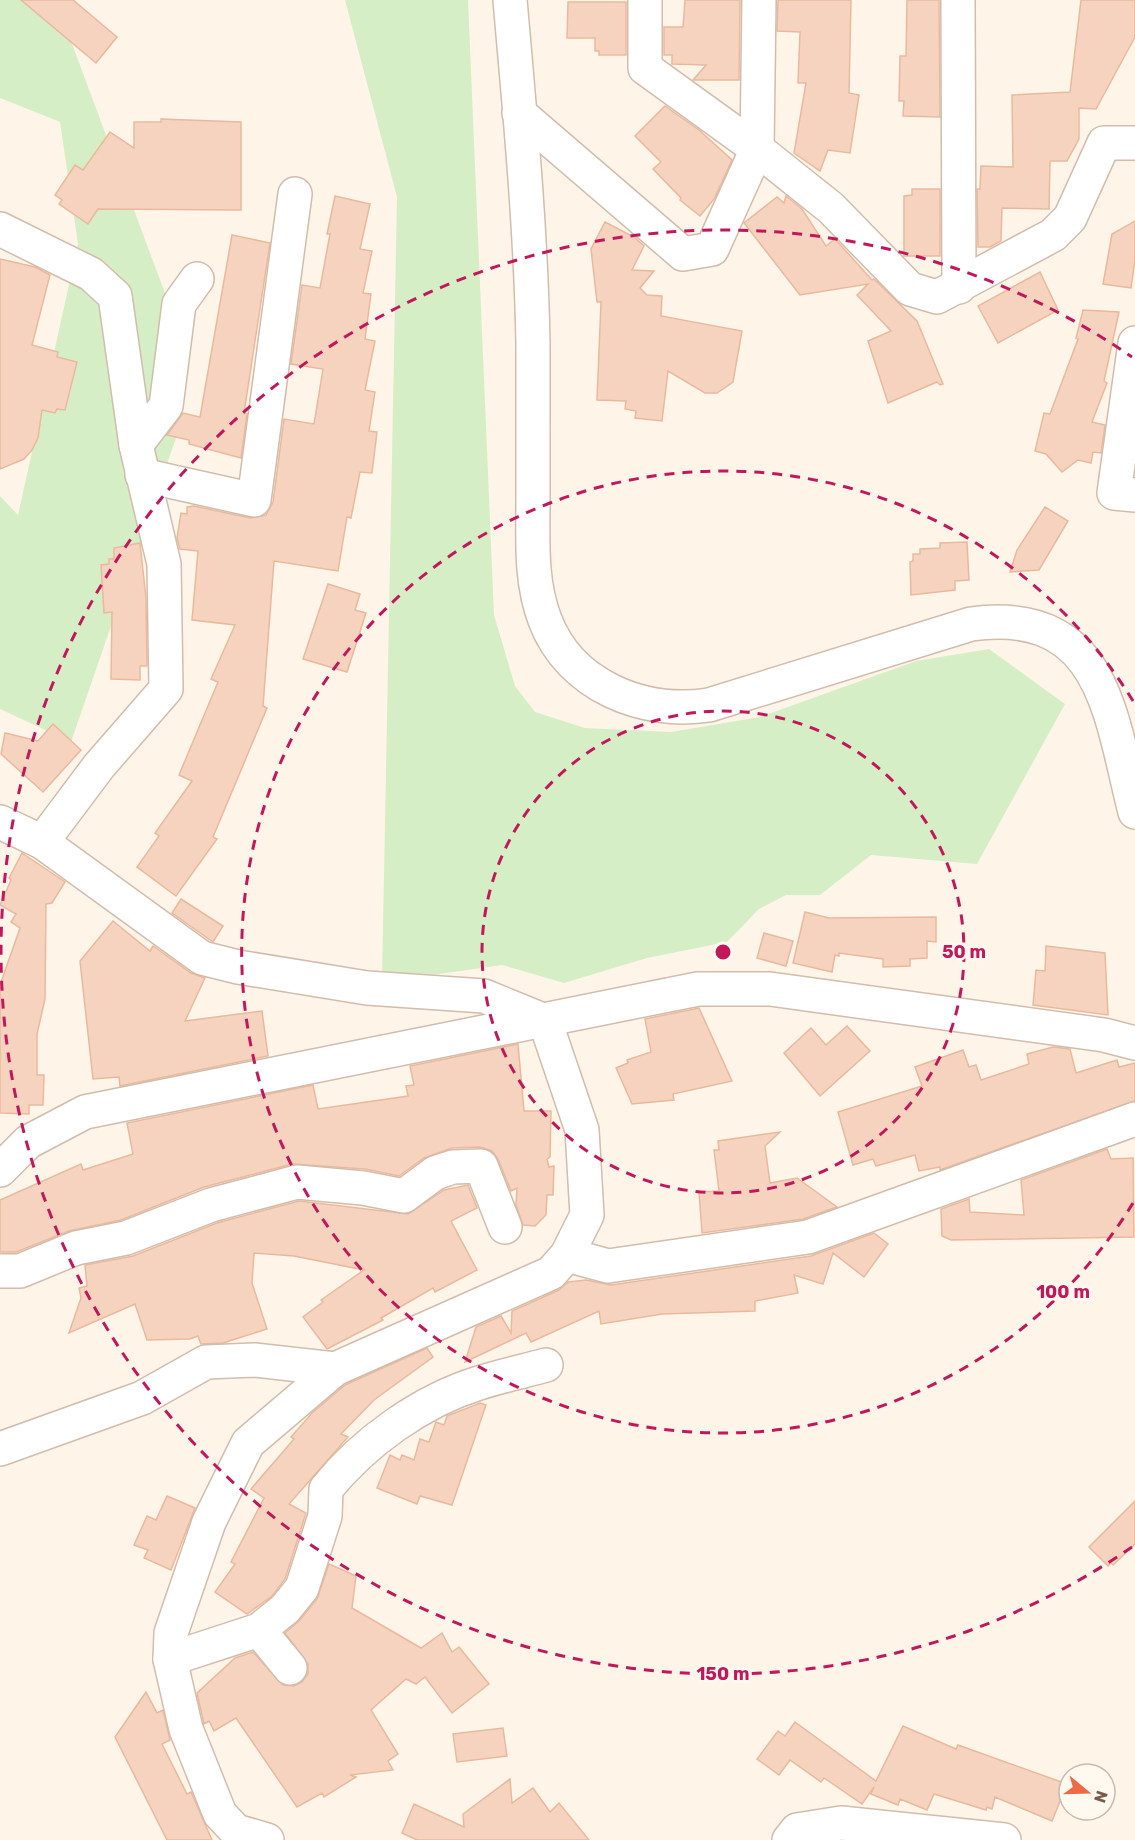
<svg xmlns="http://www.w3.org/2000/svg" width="1135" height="1840" font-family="Rubik,sans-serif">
<rect width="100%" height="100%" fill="#fef5e8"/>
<g fill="#d6eec5">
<polygon points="0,0 38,0 59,9 178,328 176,438 71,742 0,709 0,496 18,515 78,244 60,122 0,98"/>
<polygon points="345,0 468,0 494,615 515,686 535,712 585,728 671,732 760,717 916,661 989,649 1065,704 977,864 871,855 820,895 786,895 759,909 727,942 647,958 564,983 502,965 439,974 382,979 397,197"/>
</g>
<g fill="#f6d3be" stroke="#eab99d" stroke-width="1.5">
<polygon points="21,0 73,0 117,37 96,63"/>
<polygon points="685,0 740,0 739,80 693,80 706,65 672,64 672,55 664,55 664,27 683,27"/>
<polygon points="778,0 851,0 849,93 859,95 850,153 828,150 820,171 794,153 806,83 798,83 800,32 777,31"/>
<polygon points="907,0 939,0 940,117 903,116 904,101 899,101 900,56 906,56"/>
<polygon points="1081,0 1135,0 1135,37 1096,109 1079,108 1079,139 1067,161 1050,161 1049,209 1002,208 1001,241 990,247 978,247 977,189 980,189 981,166 1013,167 1012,95 1070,92"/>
<polygon points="568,2 626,2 626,55 599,55 599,51 595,51 595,38 567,38"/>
<polygon points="665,106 699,130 732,160 714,199 700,216 680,200 681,198 653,169 661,162 635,136"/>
<polygon points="161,119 241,122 241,210 98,209 88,224 59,204 62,200 55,195 75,165 83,170 110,132 134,148 134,122 161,122"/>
<polygon points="912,189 940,189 940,256 904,256 904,196 912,195"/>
<polygon points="335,196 370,204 360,249 372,251 363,293 371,294 365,339 375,341 365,390 375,392 369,431 377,432 372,473 360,472 351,518 347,517 338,571 274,561 263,706 267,708 213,837 217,839 176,896 137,867 159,836 155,833 192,781 179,775 218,682 211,679 235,625 192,620 198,551 180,549 177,538 181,513 187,514 187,507 194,506 250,518 266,515 273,502 284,419 314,424 323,369 291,364 302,285 320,288 330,234 327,234"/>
<polygon points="786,196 802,209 826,246 835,239 872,280 874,279 917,321 943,384 940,385 937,382 888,403 868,341 891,331 857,295 868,284 800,295 744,223 777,197 784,203"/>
<polygon points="1135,221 1135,260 1131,288 1103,284 1112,234"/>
<polygon points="605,222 634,237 644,246 632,270 654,271 640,288 647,295 662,296 661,316 742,331 733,382 717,393 705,393 668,371 662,421 635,418 636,411 625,409 626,401 597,400 601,302 597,302 591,249"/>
<polygon points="232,235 270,243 244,413 247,414 241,458 189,444 189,440 167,435 183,413 200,417"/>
<polygon points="0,259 35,267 50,275 32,345 58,352 57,357 77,362 65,410 57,409 55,413 42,410 38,438 32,450 24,459 0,469"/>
<polygon points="1040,272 1058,310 998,343 978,306"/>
<polygon points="1083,310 1119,312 1104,381 1107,383 1092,422 1105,425 1101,453 1093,452 1091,463 1078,460 1062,472 1046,454 1035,451 1044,413 1050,414 1078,339 1076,338"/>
<polygon points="1045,507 1068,521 1039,570 1010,572 1017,550"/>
<polygon points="967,542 969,580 955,581 955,590 911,595 910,562 913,561 913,554 920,554 920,549 940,548 940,543"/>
<polygon points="140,543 146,598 147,666 140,666 140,680 111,679 112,612 104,613 101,565 109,564 109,559 114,559 114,548"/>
<polygon points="328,584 360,594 355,610 366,613 347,672 303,659"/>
<polygon points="53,724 81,750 43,792 1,754 5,733 38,741"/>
<polygon points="22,853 65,882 52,903 46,904 45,999 37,1034 37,1075 44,1075 43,1105 29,1105 29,1114 0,1113 0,985 20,928 11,922 16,914 0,905 11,880 9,878"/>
<polygon points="181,899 223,926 213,942 172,913"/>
<polygon points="805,912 829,918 936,917 936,942 927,941 927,958 910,959 910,966 883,967 883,959 839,953 839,956 835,955 832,972 793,963"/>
<polygon points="113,921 150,951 153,946 191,973 205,978 185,1021 262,1011 268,1056 120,1086 119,1077 93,1079 80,961"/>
<polygon points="764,933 793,941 786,966 757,958"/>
<polygon points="1046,946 1105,953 1108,1015 1033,1005 1036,970 1045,971"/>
<polygon points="699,1008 732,1081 673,1094 674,1100 632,1104 616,1068 628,1063 627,1060 651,1052 645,1019"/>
<polygon points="847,1026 870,1051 820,1096 784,1053 811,1028 826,1045"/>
<polygon points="518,1044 524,1111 551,1111 550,1157 547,1159 549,1167 554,1166 553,1195 547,1195 546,1215 535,1226 523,1225 516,1205 517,1188 511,1191 498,1159 492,1151 480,1147 452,1148 424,1158 399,1176 365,1169 292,1164 204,1187 121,1220 69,1231 16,1252 0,1252 0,1200 81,1164 83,1170 133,1154 127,1123 313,1085 318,1109 408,1096 406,1086 414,1085 410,1066"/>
<polygon points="1053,1047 1070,1049 1076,1073 1117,1060 1119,1067 1135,1063 1135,1101 940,1170 940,1167 919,1171 915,1155 876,1166 873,1159 853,1165 838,1112 922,1086 915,1067 963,1050 969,1067 976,1065 981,1080 1029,1064 1027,1054"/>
<polygon points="780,1132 765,1146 770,1183 797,1178 837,1207 803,1219 702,1233 699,1192 719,1191 714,1150 719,1150 718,1141"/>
<polygon points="1107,1149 1111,1159 1133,1158 1134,1237 951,1240 942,1236 941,1209 969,1199 970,1212 1024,1215 1021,1180"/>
<polygon points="468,1185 477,1208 451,1221 477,1270 435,1292 433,1288 381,1318 383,1320 327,1349 303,1317 323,1302 321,1300 364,1270 294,1256 254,1253 252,1283 267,1329 223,1343 201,1344 198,1336 190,1339 147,1340 135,1304 69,1333 81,1298 79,1288 87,1286 85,1265 133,1256 217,1223 299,1201 408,1214 444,1190"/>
<polygon points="874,1233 888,1244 864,1277 833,1253 823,1284 794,1275 798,1293 755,1301 755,1311 662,1314 601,1324 599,1311 531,1342 526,1333 465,1362 476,1327 501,1316 511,1333 512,1311 559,1290 568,1282 586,1280 611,1285 811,1256"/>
<polygon points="427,1348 433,1357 374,1400 341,1434 348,1437 289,1504 306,1513 285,1579 272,1596 247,1614 215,1592 235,1564 231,1562 264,1498 251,1489 294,1439 291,1437 312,1413 345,1385"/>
<polygon points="480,1403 486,1405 452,1505 420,1496 417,1504 377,1488 390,1455 400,1460 402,1455 414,1460 420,1439 429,1442 436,1422 444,1425 447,1416"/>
<polygon points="167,1496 195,1508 171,1570 144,1558 148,1550 134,1545 147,1516 156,1520"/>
<polygon points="1135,1501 1135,1544 1113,1565 1111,1563 1108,1566 1089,1547"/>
<polygon points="329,1564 356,1576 352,1608 421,1648 442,1633 452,1652 459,1647 489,1684 452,1713 425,1677 416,1684 406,1679 371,1710 398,1754 388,1761 393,1770 350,1775 356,1777 324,1797 322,1793 297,1807 236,1718 214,1731 209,1721 204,1724 197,1693 235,1658 253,1652 283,1685 294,1686 302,1682 308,1674 308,1664 285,1633 299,1621 317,1599"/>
<polygon points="146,1692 157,1713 163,1710 170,1740 162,1744 187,1794 191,1792 212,1840 167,1840 115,1737"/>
<polygon points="795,1722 876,1781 903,1726 956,1749 958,1745 1067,1784 1052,1821 995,1797 992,1809 987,1807 986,1810 934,1794 927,1810 900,1799 898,1805 871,1794 874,1787 862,1804 824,1778 821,1782 790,1760 779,1775 757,1759 778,1731 785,1736"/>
<polygon points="503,1728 507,1756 457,1762 453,1734"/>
<polygon points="510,1779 512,1803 533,1788 550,1812 559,1803 589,1840 417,1840 402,1833 414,1804 464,1827 463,1814"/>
</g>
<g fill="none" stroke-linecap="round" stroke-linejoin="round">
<defs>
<g id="minor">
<path d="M510 0C520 114 531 230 533 344 533 396 533 447 533 499 533 540 530 581 545 620 570 686 643 715 709 705L971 624C1104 606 1110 714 1135 812"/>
<polyline points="645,0 645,68 757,149"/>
<polyline points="958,0 959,287"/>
<polyline points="519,113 683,254 712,249 757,149 831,208 910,289 937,297 1053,235 1070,218 1104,143 1135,143"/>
<polyline points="757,149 759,0"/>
<polyline points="0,229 91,274 115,296 136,445 164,564 166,689 99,766 42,842"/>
<polyline points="1135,343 1114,493 1135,495"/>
<polyline points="136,445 166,406 179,304 197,279"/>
<polyline points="142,475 254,500 295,194"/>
<polyline points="0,822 42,842 202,958 238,967 367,988 484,996 545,1021 582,1130 587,1215 567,1255 551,1273 335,1369 248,1443 209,1522 171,1633 170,1659 186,1729 220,1814 236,1831 267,1840"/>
<polyline points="0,1170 28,1142 85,1112 698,989 770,989 1104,1035 1135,1043"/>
<polyline points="567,1255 608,1266 808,1237 1135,1119"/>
<polyline points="0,1271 20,1271 76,1248 126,1238 211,1205 297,1182 363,1188 404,1196 435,1173 453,1167 481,1166 505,1227"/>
<polyline points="0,1449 142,1398 206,1362 254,1360 335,1369"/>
<polyline points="259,1630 290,1668"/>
<path d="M170 1659 259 1630 285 1609 302 1588 325 1516 326 1489C364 1442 421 1401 479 1383 501 1376 524 1371 546 1365"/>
<polyline points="789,1840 797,1830 841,1823 1004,1840"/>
</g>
</defs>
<use href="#minor" stroke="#d2bcac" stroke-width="36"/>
<use href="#minor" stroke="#fff" stroke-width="33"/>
</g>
<g fill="none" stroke="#c2185b" stroke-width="3" stroke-dasharray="10 8">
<circle cx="723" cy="952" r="241"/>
<path d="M1133 1203A481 481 0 1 1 1133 701"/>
<path d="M1132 1547A722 722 0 1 1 1132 357"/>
</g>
<circle cx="723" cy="952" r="9" fill="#c2185b" stroke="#fff9f0" stroke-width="3"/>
<g font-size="18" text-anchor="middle" font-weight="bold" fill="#c2185b" stroke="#fff9f0" stroke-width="5" stroke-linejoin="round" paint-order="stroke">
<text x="964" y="958">50 m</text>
<text x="1063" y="1298">100 m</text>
<text x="723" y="1680">150 m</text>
</g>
<g transform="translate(1087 1792) rotate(109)"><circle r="28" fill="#fff9f0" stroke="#cab9ad" stroke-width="1.5"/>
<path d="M0-4.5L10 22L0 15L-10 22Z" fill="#f06945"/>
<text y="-9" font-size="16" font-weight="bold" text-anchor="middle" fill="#7b5a49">N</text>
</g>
</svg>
